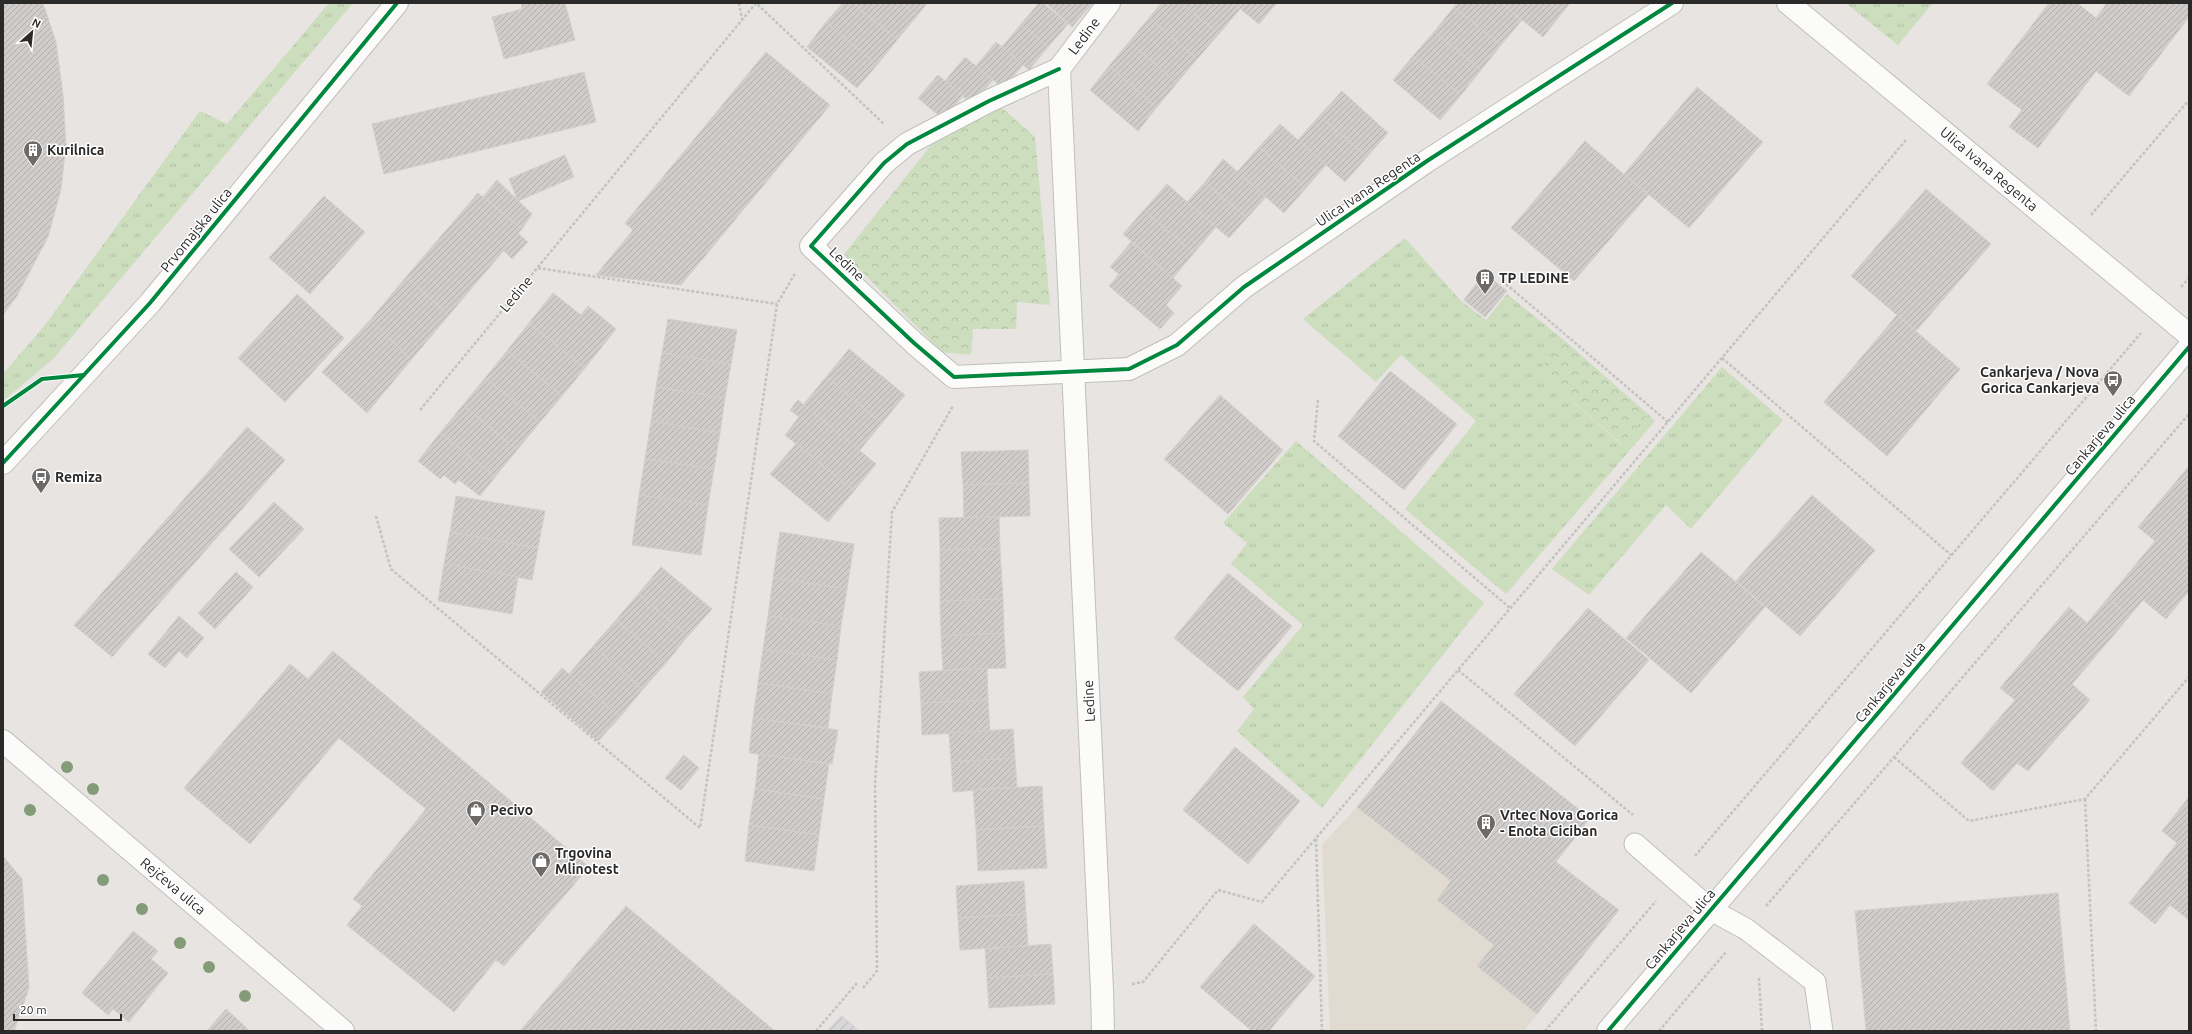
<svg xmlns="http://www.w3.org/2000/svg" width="2192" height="1034" font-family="Ubuntu,sans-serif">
<defs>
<pattern id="industrial-furrows" width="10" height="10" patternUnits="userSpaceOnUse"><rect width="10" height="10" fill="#d8d6d8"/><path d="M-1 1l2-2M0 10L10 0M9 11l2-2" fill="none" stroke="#bab8ba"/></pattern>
<pattern id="grass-tufts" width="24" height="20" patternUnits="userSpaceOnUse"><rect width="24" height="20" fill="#cddebe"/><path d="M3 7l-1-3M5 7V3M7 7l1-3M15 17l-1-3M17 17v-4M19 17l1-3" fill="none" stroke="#b0bfa3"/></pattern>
<pattern id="forest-crowns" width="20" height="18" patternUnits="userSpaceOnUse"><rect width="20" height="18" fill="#cddebe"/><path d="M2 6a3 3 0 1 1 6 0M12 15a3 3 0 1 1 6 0" fill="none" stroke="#b0bfa3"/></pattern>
<pattern id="building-hatch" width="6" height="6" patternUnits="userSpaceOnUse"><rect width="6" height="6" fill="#cfccca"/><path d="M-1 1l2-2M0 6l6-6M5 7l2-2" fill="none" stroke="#b2afae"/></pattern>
</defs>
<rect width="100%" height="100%" fill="#e7e4e1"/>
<polygon fill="url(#industrial-furrows)" points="841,1015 860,1031 827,1031"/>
<polygon fill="#e1dad0" points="1441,701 1590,818 1556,862 1619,910 1524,1031 1330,1031 1322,845 1357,807"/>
<g fill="url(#grass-tufts)">
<polygon points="329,3 353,3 54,358 3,401 3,374 45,325 200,111 227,124"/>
<polygon points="1850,3 1933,3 1898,45 1848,5"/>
<polygon points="1405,238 1460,300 1486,320 1507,294 1565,341 1538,371 1621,444 1648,414 1655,421 1506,594 1405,509 1476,421 1401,355 1376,382 1303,319"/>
<polygon points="1722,367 1783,420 1691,529 1666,505 1589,595 1552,569"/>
<polygon points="1296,441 1484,603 1322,808 1237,731 1254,709 1243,697 1303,625 1231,564 1247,543 1223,523"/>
</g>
<g fill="url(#forest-crowns)">
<polygon points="1001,107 1035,137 1050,305 1017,302 1016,329 973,329 971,355 942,352 844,254 932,144"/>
<polygon points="1565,341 1648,414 1622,444 1538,371"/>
</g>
<g fill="url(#building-hatch)" stroke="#d2d0cd">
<polygon points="3,3 42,3 45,9 56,42 63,95 66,145 61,189 48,237 17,296 3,315"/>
<polygon points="521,3 565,3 575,40 504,59 492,17 522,9"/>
<polygon points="843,3 853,3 897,40 877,65 826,22"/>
<polygon points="853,3 901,3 917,16 897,40"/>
<polygon points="901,3 927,3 917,16"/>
<polygon points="1039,3 1043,3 1068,24 1048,47 1021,24"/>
<polygon points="1046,3 1090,3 1092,4 1072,27"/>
<polygon points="1161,3 1181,3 1219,34 1197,59 1149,18"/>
<polygon points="1181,3 1233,3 1240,9 1219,34"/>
<polygon points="1233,3 1277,3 1259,24"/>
<polygon points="1457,3 1502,3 1522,20 1501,45 1454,7"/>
<polygon points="1501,3 1550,3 1562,13 1543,37"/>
<polygon points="1550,3 1570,3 1562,13"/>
<polygon points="2049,3 2077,3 2096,18 2107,3 2189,3 2189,17 2129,96 2096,71 2038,148 2009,127 2022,110 1987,84"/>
<polygon points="1454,7 1501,45 1481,70 1434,32"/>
<polygon points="1149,18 1197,59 1177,83 1129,42"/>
<polygon points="826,22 877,65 857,88 807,47"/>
<polygon points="1021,24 1048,47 1029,70 1002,47"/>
<polygon points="1434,32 1481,70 1461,95 1413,56"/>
<polygon points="996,42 1023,65 1003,88 976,66"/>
<polygon points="1129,42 1177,83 1157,107 1109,66"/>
<polygon points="766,52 830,105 681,285 596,275 633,230 625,223"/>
<polygon points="1413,56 1461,95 1440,120 1393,80"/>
<polygon points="965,57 993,80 972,104 945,81"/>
<polygon points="1109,66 1157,107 1138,131 1090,90"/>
<polygon points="584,72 596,122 384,174 372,124"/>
<polygon points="938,75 963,96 943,119 918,98"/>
<polygon points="1697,87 1763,142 1689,228 1624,174"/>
<polygon points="1342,91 1388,133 1367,157 1319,116"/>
<polygon points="1319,116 1367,157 1345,182 1298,140"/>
<polygon points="1280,124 1326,165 1306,188 1259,147"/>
<polygon points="1585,141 1648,195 1574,281 1511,228"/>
<polygon points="1259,147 1306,188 1284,213 1237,172"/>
<polygon points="565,155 574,177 518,201 509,179"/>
<polygon points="1223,159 1266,197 1247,218 1205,182"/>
<polygon points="497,180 532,214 522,229 483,197"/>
<polygon points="1205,182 1247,218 1229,238 1187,202"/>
<polygon points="1167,184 1216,227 1194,253 1144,210"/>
<polygon points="1926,189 1991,244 1916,331 1851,276"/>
<polygon points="478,193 522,229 449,315 406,277"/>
<polygon points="324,196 365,232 310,294 269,258"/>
<polygon points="1144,210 1194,253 1173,278 1123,234"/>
<polygon points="519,234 528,242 512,259 504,251"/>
<polygon points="1131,242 1182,286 1166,305 1174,313 1160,329 1109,286 1119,274 1110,267"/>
<polygon points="1484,273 1507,291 1485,317 1464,300"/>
<polygon points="406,277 449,315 411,360 371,319"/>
<polygon points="553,293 581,315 588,306 616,329 585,368 529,323"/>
<polygon points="297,294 344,338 285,402 238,358"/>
<polygon points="1897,315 1960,369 1887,456 1824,402"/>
<polygon points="371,319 411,360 367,413 322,372"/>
<polygon points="668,319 737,330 731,364 662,353"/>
<polygon points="529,323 585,368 562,396 507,351"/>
<polygon points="849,349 905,395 882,423 826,377"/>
<polygon points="507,351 562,396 540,422 485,378"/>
<polygon points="662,353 731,364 725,398 656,387"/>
<polygon points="1390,371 1457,424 1404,490 1338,436"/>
<polygon points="826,377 882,423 859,451 803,405"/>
<polygon points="485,378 540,422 517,450 463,405"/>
<polygon points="656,387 725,398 720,433 651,421"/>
<polygon points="1220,395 1283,450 1228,514 1164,459"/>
<polygon points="798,400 876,464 854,491 785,435 799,417 790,410"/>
<polygon points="463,405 517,450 495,477 440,433"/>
<polygon points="651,421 720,433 714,469 645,459"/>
<polygon points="247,427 285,460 112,657 74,625"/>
<polygon points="440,433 495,477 480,496 459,480 455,484 444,475 440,479 418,461"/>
<polygon points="796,444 854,491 828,522 770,474"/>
<polygon points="1028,450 1029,483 963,485 961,452"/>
<polygon points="645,459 714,469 708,505 639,495"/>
<polygon points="2189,466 2189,591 2166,619 2143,600 2129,617 2108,598 2155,541 2138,527"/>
<polygon points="1029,483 1030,516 964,518 963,485"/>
<polygon points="639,495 708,505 701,555 632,545"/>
<polygon points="1812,495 1875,550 1800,636 1736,581"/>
<polygon points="456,496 545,511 538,548 450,532"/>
<polygon points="274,502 304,529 259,577 229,549"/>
<polygon points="999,517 1000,549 940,550 939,518"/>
<polygon points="450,532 538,548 532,580 444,564"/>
<polygon points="780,532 854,544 847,589 773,578"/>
<polygon points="1000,549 1003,599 940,601 940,550"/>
<polygon points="1701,552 1765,607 1691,693 1626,638"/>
<polygon points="444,564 518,577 512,614 438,601"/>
<polygon points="661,567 712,609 688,636 638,594"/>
<polygon points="236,572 253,587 215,629 198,613"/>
<polygon points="1228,573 1292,626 1238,691 1174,638"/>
<polygon points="773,578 847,589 841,626 768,616"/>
<polygon points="638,594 688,636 666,663 616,620"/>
<polygon points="2108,598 2129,617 2072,684 2090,700 2028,771 2017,763 1993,791 1961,763 2015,700 2000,688 2069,607 2087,623"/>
<polygon points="1003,599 1004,633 941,636 940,601"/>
<polygon points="1588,608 1649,660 1575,746 1514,694"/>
<polygon points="179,616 204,638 187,658 179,651 165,668 148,654"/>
<polygon points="768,616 841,626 837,660 763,649"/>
<polygon points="616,620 666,663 643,689 593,646"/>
<polygon points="1004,633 1006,668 943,670 941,636"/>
<polygon points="593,646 643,689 620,717 569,674"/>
<polygon points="763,649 837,660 832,694 758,683"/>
<polygon points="333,651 589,867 504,966 496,960 454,1012 347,925 362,906 353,899 426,809 339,738 250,844 184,788 290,664 308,679"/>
<polygon points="562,668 620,717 598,741 541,692"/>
<polygon points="987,668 988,700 921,703 919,672"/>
<polygon points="758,683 832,694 828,728 753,718"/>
<polygon points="988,700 990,731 922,735 921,703"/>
<polygon points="1441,701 1590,818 1556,862 1619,910 1537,1014 1477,966 1494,945 1437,900 1451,881 1357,807"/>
<polygon points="753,718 838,730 832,764 749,753"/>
<polygon points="1013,729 1015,758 951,762 949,733"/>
<polygon points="1235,747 1300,801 1248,864 1183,810"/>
<polygon points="759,754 829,764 824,799 755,789"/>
<polygon points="684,755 699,768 681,790 665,778"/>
<polygon points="1015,758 1017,787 953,792 951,762"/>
<polygon points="1042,786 1044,826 976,830 973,790"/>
<polygon points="755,789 824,799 819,835 749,825"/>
<polygon points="2189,797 2189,920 2170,905 2155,924 2129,903 2177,843 2162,831"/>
<polygon points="749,825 819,835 814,871 745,861"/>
<polygon points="1044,826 1047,868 978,871 976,830"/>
<polygon points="3,856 22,879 29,988 14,1031 3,1031"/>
<polygon points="1024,881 1026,914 958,918 956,886"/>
<polygon points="2058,893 2070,1031 1866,1031 1855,911"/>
<polygon points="626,906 775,1031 520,1031"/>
<polygon points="1026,914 1028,946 960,950 958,918"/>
<polygon points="1254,924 1315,976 1269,1031 1252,1031 1200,987"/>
<polygon points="133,931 158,951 151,959 168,973 129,1022 113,1009 108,1015 82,993"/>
<polygon points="1051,944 1053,974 987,978 985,949"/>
<polygon points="1053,974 1055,1004 989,1008 987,978"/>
<polygon points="226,1009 250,1031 207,1031"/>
</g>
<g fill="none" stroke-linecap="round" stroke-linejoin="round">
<defs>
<polyline id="lane" points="1635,844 1711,910 1746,929 1815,982 1822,1031"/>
<g id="street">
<polyline points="1788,3 2189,335"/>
<polyline points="1059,69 989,101 907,144 884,163 811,246 914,343 954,377 1129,369 1177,345 1244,287 1427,161 1672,3"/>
<polyline points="3,741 343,1031"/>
<polyline points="1103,1031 1102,990 1059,69 1109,3"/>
<polyline points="1608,1031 2189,347"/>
</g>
<polyline id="secondary" points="3,463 150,303 397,3"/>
</defs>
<use href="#lane" stroke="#c0bfbf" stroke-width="23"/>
<use href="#street" stroke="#c0bfbf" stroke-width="24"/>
<use href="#secondary" stroke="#c0bfbf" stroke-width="24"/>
<g stroke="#c3c3c2" stroke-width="2.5" stroke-dasharray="3 2" stroke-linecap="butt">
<polyline points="739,3 742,19"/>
<polyline points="2091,215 2189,100"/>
<polyline points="538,268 777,304"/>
<polyline points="1506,284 1668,422"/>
<polyline points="2181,287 2189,278"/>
<polyline points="1722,358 1951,555"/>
<polyline points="1318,400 1314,441 1510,608"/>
<polyline points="420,410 756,3 884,124"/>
<polyline points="376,516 391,569 700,828 777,304 796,272"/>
<polyline points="1458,670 1633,815"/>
<polyline points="1894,757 1969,821 2085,799 2189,677"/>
<polyline points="2085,799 2096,1031"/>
<polyline points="1316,839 1322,1031"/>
<polyline points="1695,856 2141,333"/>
<polyline points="1766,906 2189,414"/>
<polyline points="1759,978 1762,1031"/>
<polyline points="1132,984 1143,982 1218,890 1262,902 1906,140"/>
<polyline points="863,988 877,971 875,784 892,512 953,406"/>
<polyline points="816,1031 857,983"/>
<polyline points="1545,1031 1656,901"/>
<polyline points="1659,1031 1726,952"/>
</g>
<use href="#lane" stroke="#fbfbfa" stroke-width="21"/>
<use href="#street" stroke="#fbfbfa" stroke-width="22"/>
<use href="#secondary" stroke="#fbfbfa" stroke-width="22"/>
<defs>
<g id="cycleway">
<polyline points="1059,69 989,101 907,144 884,163 811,246 914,343 954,377 1129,369 1177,345 1244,287 1427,161 1672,3"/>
<polyline points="3,406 42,379 84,375"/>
<polyline points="3,463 150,303 397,3"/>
<polyline points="1608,1031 2189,347"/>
</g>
</defs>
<use href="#cycleway" stroke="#fff" stroke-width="6"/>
<use href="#cycleway" stroke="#00873e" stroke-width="4"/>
</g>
<g fill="#849b78">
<circle cx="67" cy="767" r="6"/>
<circle cx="93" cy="789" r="6"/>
<circle cx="30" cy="810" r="6"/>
<circle cx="103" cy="880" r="6"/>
<circle cx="142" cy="909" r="6"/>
<circle cx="180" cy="943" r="6"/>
<circle cx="209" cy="967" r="6"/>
<circle cx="245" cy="996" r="6"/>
</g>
<defs>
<symbol id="building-pin" viewBox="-11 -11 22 30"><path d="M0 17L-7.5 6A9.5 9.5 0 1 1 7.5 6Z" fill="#6c6b6a" stroke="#fff"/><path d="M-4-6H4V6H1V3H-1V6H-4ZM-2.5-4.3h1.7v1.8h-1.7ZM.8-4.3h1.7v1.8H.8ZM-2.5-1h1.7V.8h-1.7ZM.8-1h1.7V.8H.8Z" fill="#fff"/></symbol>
<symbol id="bus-pin" viewBox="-11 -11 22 30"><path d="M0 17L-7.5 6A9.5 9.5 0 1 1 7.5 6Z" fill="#6c6b6a" stroke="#fff"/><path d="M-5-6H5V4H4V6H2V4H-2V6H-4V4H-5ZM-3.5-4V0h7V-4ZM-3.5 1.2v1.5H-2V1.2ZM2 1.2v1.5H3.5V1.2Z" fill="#fff"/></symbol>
<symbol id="shop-pin" viewBox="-11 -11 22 30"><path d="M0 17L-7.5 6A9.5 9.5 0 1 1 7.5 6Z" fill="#6c6b6a" stroke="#fff"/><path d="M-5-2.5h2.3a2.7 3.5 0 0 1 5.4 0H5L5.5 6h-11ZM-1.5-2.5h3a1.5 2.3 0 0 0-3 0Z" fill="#fff"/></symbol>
</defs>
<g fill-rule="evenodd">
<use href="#building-pin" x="22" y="139" width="22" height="30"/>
<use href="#building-pin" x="1474" y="267" width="22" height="30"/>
<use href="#bus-pin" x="2102" y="369" width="22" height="30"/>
<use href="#bus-pin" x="30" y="466" width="22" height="30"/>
<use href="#shop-pin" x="465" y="799" width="22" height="30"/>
<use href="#building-pin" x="1475" y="812" width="22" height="30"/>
<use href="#shop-pin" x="530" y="850" width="22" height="30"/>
</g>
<g text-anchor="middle" stroke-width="3" stroke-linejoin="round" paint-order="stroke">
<g font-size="14" fill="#2a2a2a" stroke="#fff">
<text transform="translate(1084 36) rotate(-53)" y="5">Ledine</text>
<text transform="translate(1989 169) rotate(40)" y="5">Ulica Ivana Regenta</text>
<text transform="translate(1368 189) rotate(-34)" y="5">Ulica Ivana Regenta</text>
<text transform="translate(196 230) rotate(-51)" y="5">Prvomajska ulica</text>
<text transform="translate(847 264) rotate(43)" y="5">Ledine</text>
<text transform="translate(516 294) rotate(-50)" y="5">Ledine</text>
<text transform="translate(2100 435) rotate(-50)" y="5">Cankarjeva ulica</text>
<text transform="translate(1890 682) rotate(-50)" y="5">Cankarjeva ulica</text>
<text transform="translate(1089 701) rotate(-93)" y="5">Ledine</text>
<text transform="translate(173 886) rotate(40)" y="5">Rejčeva ulica</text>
<text transform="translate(1680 929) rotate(-50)" y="5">Cankarjeva ulica</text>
</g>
<g font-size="14" font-weight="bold" fill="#2a2a2a" stroke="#fff" text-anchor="start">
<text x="47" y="155">Kurilnica</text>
<text x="1499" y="283">TP LEDINE</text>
<text x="2099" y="377" text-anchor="end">Cankarjeva / Nova<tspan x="2099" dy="16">Gorica Cankarjeva</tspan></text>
<text x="55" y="482">Remiza</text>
<text x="490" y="815">Pecivo</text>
<text x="1500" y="820">Vrtec Nova Gorica<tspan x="1500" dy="16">- Enota Ciciban</tspan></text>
<text x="555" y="858">Trgovina<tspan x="555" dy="16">Mlinotest</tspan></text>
</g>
</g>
<rect width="2192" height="1034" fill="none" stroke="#2a2a2a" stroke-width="8"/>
<g transform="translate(32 32) rotate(27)" stroke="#ffffff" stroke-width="3" paint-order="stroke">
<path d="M0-3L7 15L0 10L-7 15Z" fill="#2a2a2a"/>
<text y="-6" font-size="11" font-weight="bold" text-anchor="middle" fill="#2a2a2a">N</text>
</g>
<path d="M14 1014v6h107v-6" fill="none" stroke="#2a2a2a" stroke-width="2"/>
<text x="20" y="1014" font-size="12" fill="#2a2a2a" stroke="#ffffff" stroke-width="3" paint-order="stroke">20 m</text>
</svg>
